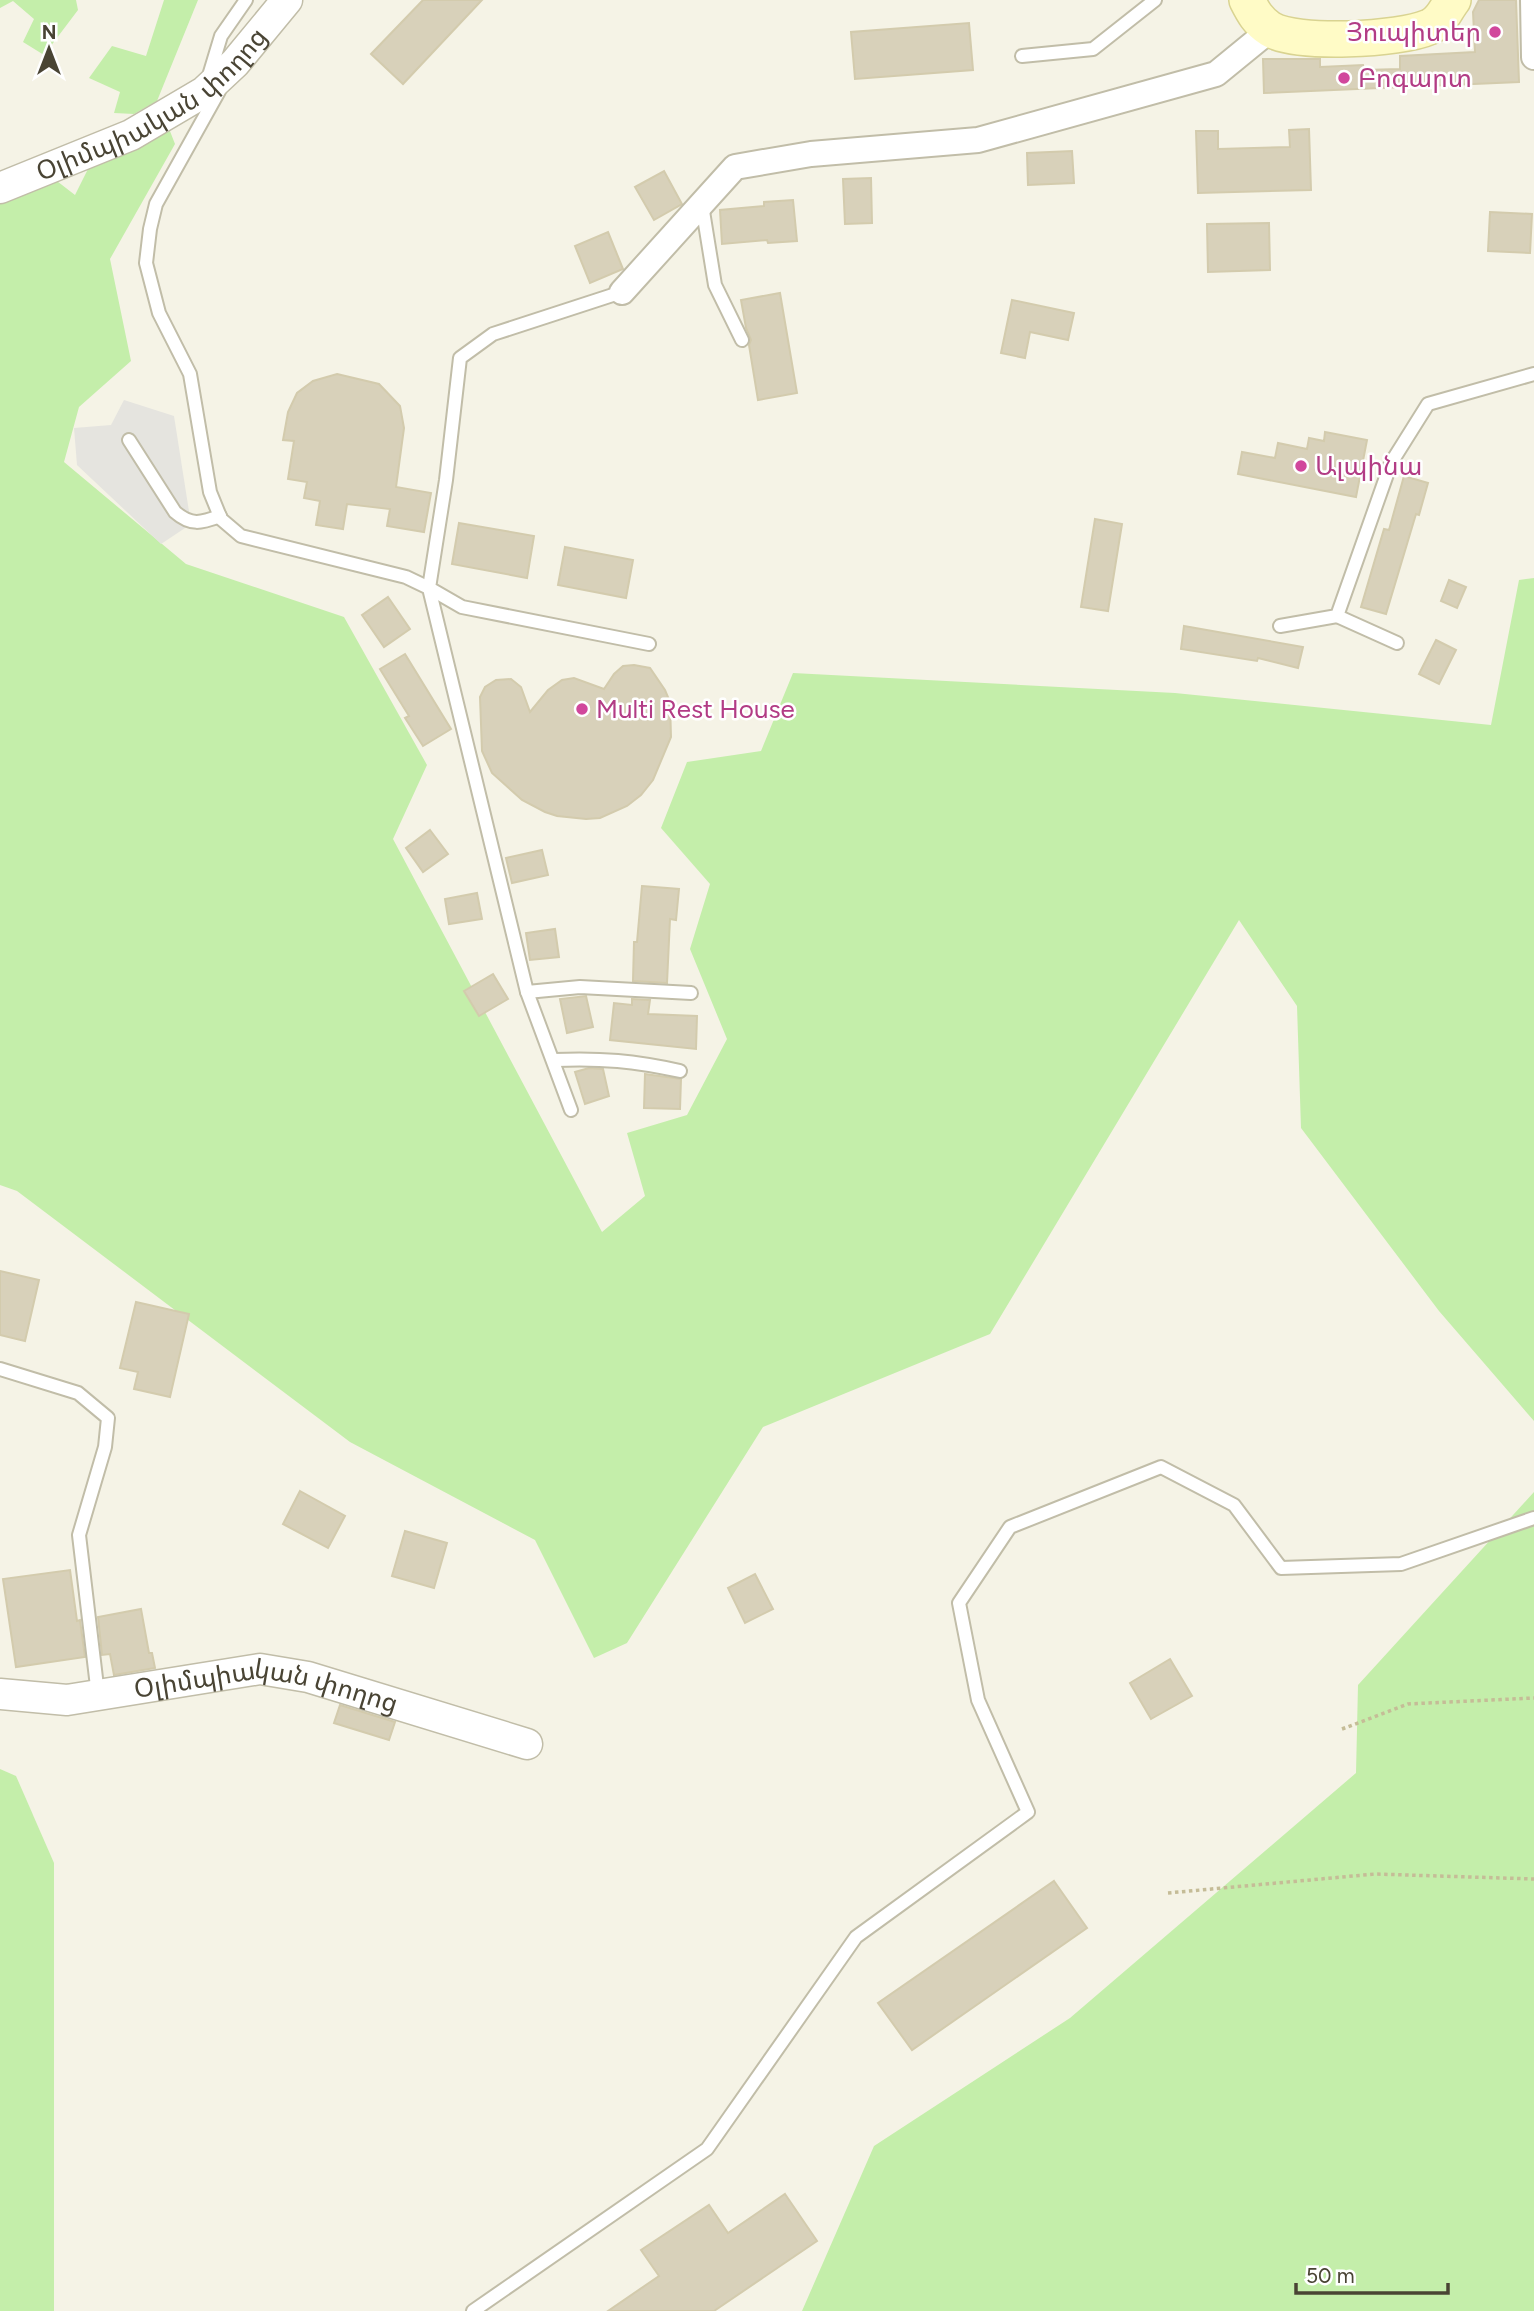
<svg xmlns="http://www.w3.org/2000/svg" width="1534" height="2311" font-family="Figtree,'Noto Sans Armenian',sans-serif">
<rect width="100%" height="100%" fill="#f5f3e6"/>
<g fill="#c4eeaa">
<polygon points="0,0 76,0 78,10 44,55 23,42 34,19 13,1 0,8"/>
<polygon points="164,0 198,0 157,101 134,114 114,113 120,92 89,78 112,46 146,56"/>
<polygon points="168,126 175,144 110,259 131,361 79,407 64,462 186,564 344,617 427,765 393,839 602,1232 645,1196 627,1133 687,1115 727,1039 690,949 710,884 661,828 687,762 761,751 793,673 1175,693 1491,725 1519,580 1534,578 1534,1421 1439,1311 1301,1128 1297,1006 1239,920 990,1334 763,1427 627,1643 594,1658 535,1540 350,1442 17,1191 0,1185 0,199 53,178 75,195 91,163"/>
<polygon points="1534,1492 1534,2311 802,2311 874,2146 1070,2018 1356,1773 1358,1685"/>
<polygon points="0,1769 16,1776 54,1863 54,2311 0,2311"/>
</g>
<polygon fill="#e5e4df" points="124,400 174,416 191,524 161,544 77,465 74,428 111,425"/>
<g fill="#d8d1ba" stroke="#d3cbad" stroke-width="2">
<polygon points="423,0 482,0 403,84 371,54"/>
<polygon points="1479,0 1516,0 1519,82 1264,93 1263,59 1320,59 1320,67 1363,65 1364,70 1400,69 1400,56 1475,52 1473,12"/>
<polygon points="969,23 973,70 855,79 851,32"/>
<polygon points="1309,129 1311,190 1198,193 1196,131 1218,131 1218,149 1290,147 1289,130"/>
<polygon points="1072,151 1074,183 1028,185 1027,153"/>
<polygon points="664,171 682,204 654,220 635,187"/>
<polygon points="871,178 872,223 845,224 843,179"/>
<polygon points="793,200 797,241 768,243 767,240 722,244 720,210 764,206 764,202"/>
<polygon points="1490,212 1532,214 1530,253 1488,251"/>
<polygon points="1269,223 1270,270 1208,272 1207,224"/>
<polygon points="608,232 623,269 590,283 575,246"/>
<polygon points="780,293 797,393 758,400 749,345 751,340 746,328 741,300"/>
<polygon points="1012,300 1074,313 1068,340 1030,332 1025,358 1001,353"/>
<polygon points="337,374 379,384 400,406 404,428 396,487 431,493 424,532 387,526 390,509 347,504 343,529 316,525 320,501 304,498 307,482 288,479 294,441 283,440 288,412 297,393 313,381"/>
<polygon points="1325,432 1367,440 1356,497 1238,474 1242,452 1275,458 1278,443 1307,449 1309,438 1324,441"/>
<polygon points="1404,476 1428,483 1419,515 1416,514 1386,614 1361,607 1384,529 1389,530"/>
<polygon points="1095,519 1122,524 1108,611 1081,607"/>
<polygon points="459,523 534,536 527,578 452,564"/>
<polygon points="565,547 633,560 626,598 558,585"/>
<polygon points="1449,580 1466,587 1457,608 1441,601"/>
<polygon points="388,597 410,629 384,647 362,615"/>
<polygon points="1184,626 1303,647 1298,668 1258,658 1257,661 1181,649"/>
<polygon points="1436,640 1456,650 1439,684 1419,674"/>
<polygon points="405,654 451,729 423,746 405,718 409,716 380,669"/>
<polygon points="634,665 650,668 665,690 670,702 671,737 653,780 641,795 627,806 600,818 586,819 557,816 545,812 522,800 492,773 482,751 480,697 485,687 496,680 511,679 521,687 530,712 548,690 562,680 574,678 604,689 614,674 623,666"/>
<polygon points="430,830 448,854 423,872 406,848"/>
<polygon points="542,850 548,875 512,883 506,858"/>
<polygon points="642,886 679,889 676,920 670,919 667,983 633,981 634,942 637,942"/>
<polygon points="477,893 482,919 449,924 445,899"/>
<polygon points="555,929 559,957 530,960 526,933"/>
<polygon points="493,974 508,999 479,1016 464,991"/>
<polygon points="586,996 593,1027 567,1033 560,999"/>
<polygon points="632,999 650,1000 648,1014 697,1016 696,1049 610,1040 614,1003 632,1005"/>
<polygon points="589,1068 603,1069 609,1096 585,1104 575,1072"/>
<polygon points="645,1074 681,1079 680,1109 644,1108"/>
<polygon points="0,1271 39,1280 25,1341 0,1335"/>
<polygon points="136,1302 189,1314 170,1397 134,1389 138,1372 120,1368"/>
<polygon points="300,1491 345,1516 328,1548 283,1524"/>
<polygon points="405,1531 447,1543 434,1588 392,1576"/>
<polygon points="70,1570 77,1621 80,1620 85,1657 16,1667 3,1579"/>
<polygon points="755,1574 773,1609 745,1623 728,1588"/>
<polygon points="141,1609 149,1653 152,1653 155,1668 114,1675 110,1654 102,1655 98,1617"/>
<polygon points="1170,1659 1192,1696 1151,1719 1130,1683"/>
<polygon points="340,1705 395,1722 389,1740 334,1723"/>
<polygon points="1054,1881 1087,1928 912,2050 878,2003"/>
<polygon points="785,2194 817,2241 714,2311 608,2311 659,2276 641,2250 709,2205 728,2233"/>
</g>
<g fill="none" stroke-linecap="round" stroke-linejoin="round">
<defs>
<g id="service">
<polyline points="1022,56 1093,49 1155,0"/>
<polyline points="208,79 221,36 246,0"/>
<polyline points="219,91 156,204 150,229 146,263 159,313 190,374 210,492 221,519 241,536 406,577 429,588 527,992 571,1110"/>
<polyline points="702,205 715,285 742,340"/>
<polyline points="622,292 493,334 460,358 446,480 429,588 462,607 649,644"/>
<path d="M129 440 175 512C191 526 201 523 220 516"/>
<polyline points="1337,616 1397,643"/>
<polyline points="1280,626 1337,616 1391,463 1428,404 1534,374"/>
<polyline points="527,992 580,987 691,993"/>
<path d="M554 1060C602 1058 634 1061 680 1071"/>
<polyline points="0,1369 78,1393 108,1418 105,1447 79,1535 98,1695"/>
<polyline points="473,2311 707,2149 856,1937 1028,1812 978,1700 959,1603 1010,1527 1161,1467 1234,1505 1281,1568 1401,1564 1534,1518"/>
</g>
<g id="minor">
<polyline points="1533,0 1534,57"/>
<polyline points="622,292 735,167 811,154 978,140 1216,74 1271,29"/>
</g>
<g id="tertiary">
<path id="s1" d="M0 188 131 135 204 92 235 63 287 0"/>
<path id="s2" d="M0 1694 67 1700 260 1669 308 1677 527 1744"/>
</g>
<path id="secondary" d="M1247 0C1253 12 1258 21 1270 29 1296 45 1400 40 1429 27 1442 22 1445 10 1453 0"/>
</defs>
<use href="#service" stroke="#c1bda8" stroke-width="16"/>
<use href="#minor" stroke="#c1bda8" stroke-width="28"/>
<use href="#tertiary" stroke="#c1bda8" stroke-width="33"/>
<use href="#secondary" stroke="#d9d391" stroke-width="38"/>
<g stroke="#c5bc97" stroke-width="3.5" stroke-dasharray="3.5 3.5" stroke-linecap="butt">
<polyline points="1342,1729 1408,1704 1534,1698"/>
<polyline points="1168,1893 1375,1874 1534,1879"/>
</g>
<use href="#service" stroke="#fff" stroke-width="12"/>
<use href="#minor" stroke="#fff" stroke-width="24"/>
<use href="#tertiary" stroke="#fff" stroke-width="30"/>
<use href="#secondary" stroke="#fffbc6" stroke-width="35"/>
</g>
<g fill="#d1479c" stroke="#fff" stroke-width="2.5">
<circle cx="1495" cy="32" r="7"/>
<circle cx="1344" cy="78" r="7"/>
<circle cx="1301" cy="466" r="7"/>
<circle cx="582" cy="709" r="7"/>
</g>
<g text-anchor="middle" stroke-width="5" stroke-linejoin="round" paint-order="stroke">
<g font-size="26" fill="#b23c85" stroke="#fff" text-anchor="start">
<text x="1481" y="41" text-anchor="end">Յուպիտեր</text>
<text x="1358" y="87">Բոգարտ</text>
<text x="1315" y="475">Ալպինա</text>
<text x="596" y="718">Multi Rest House</text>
</g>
<g font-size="26" fill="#494434" stroke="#fff">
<text dy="9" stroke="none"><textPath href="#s1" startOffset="175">Օլիմպիական փողոց</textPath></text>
<text dy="9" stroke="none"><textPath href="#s2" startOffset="270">Օլիմպիական փողոց</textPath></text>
</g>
</g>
<g transform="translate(49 49)" stroke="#ffffff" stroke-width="5" paint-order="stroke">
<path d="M0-5L12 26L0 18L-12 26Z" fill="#494434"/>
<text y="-10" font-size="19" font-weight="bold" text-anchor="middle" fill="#494434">N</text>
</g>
<path d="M1296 2283v10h152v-10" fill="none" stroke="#494434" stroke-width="3.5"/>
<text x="1306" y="2283" font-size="21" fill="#494434" stroke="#ffffff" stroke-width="5" paint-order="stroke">50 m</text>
</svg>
